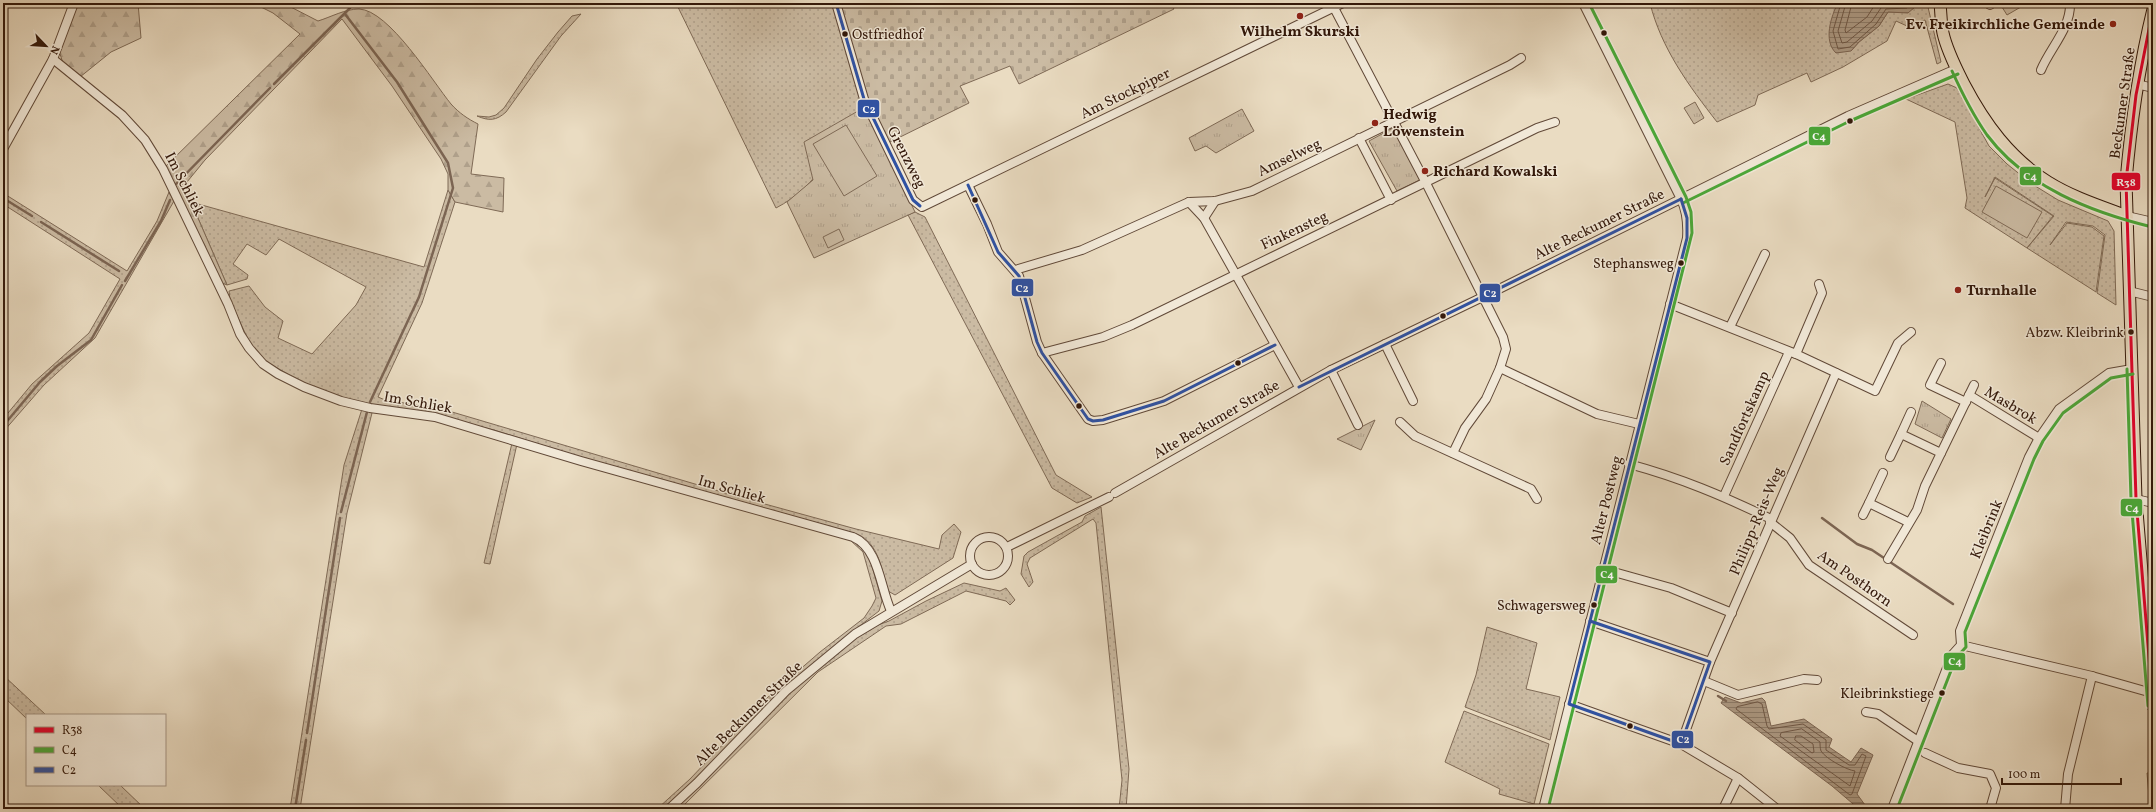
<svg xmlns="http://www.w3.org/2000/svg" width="2156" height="812" font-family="Vollkorn,serif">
<defs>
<pattern id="grass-dots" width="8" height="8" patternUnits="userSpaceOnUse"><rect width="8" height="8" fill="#cbbba3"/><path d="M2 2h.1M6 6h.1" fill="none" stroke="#afa08b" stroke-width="1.8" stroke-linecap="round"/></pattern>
<pattern id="forest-firs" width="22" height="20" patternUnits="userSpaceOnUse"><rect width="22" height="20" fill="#cbbba3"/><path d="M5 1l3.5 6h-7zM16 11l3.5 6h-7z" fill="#afa08b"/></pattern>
<pattern id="cemetery-stones" width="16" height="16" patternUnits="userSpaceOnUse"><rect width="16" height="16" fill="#cbbba3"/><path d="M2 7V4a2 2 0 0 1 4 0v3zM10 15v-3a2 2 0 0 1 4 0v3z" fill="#afa08b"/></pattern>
<pattern id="park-tufts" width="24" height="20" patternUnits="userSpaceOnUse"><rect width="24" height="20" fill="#cbbba3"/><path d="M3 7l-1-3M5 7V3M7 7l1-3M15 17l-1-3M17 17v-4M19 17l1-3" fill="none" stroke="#afa08b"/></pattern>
<pattern id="water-rules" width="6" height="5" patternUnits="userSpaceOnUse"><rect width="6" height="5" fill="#ac9983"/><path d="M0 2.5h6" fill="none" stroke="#8d7c69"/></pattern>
</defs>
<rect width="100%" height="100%" fill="#eadcc2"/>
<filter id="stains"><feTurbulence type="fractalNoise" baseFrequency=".005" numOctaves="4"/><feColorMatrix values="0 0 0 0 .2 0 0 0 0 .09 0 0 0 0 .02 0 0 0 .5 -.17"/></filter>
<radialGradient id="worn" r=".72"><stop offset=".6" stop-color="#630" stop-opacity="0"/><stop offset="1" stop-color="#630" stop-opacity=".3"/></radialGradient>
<g fill="url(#grass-dots)" stroke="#7f6a56">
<path d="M676 3H832L865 107C839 143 817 187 776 208Z"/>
<path d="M1650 3H1838L1834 12 1851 51 1859 42 1879 26 1888 12H1908L1915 7 1914 3H1927L1941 62 1937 64 1925 20 1907 26 1896 21 1887 41 1843 67 1811 82 1807 73 1758 95 1755 105 1717 122C1689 86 1661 48 1650 3Z"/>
<path d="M581 14 561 36 506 112C496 121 489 121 477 116L489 117 496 115 504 108 537 59 558 32 572 16Z"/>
<polygon points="1948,84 1957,88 1989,146 2007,164 2032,184 2058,200 2108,221 2114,231 2116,305 2097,293 2105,235 2093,226 2066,222 2050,245 2067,223 2092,227 2104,236 2096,292 2027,248 2054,216 1995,177 1985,197 1995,178 2053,216 2027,248 1965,208 1967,198 1955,122 1906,99"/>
<path d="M448 190 455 202 422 303 378 397 385 400 442 409 732 495 856 529 939 549 942 535 954 524 961 532 953 558 895 595 888 591C882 571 879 543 857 534L577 456 494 430 439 416 342 399 305 384 265 361 251 346 230 300 229 291 249 286 265 307 283 321 278 338 312 354 356 305 366 287 279 239 266 255 247 244 233 264 248 275 247 279 227 285 191 202 424 267Z"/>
<polygon points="169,192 174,201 95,338 44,385 3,432 3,419 32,384 89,333 120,279 3,204 3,193 127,271 157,221"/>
<polygon points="915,212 925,217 1056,475 1092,497 1077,503 1052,488 908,215"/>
<polygon points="362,409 372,413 347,513 300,809 290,809 344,465"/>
<polygon points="512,443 517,444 490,564 484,563"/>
<polygon points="1101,507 1129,769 1126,809 1119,809 1122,780 1096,523 1093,519 1030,558 1027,564 1033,582 1029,587 1021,574 1024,556 1028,552 1082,522 1085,516"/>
<polygon points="850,540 859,544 869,556 882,601 879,611 840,641 773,699 699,776 663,809 657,809 690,779 767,698 820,652 864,618 872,606 876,598 863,552"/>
<polygon points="964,583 1000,591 1006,588 1015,600 1010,605 1006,601 966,591 901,624 886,626 818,672 680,809 674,809 788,694 850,642 878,625 889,621 926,601"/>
<polygon points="1487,627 1537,643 1526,689 1560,697 1550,740 1465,707 1476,675"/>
<polygon points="3,675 46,715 27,715 27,719 3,696"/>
<polygon points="1464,711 1549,744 1534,804 1499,794 1500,789 1445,762"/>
<polygon points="2147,773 2152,773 2153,809 2150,809"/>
<polygon points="98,785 120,785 145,809 123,809"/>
</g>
<g fill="url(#forest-firs)" stroke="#7f6a56">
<polygon points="78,3 138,3 141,38 111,52 80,77 63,63 59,51"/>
<path d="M253 3H283L318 21C331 17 345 9 359 9 389 10 433 82 451 104 459 113 468 119 478 124L471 174 504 178 503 212 455 202 448 190V174L441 159 392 86 342 19 205 160 187 182 191 202 227 285 222 283 165 167 300 34 273 13Z"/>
</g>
<polygon fill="url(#cemetery-stones)" stroke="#7f6a56" points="840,3 1170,3 1174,9 1019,84 1010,66 960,86 969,103 888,143 867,98"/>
<g fill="url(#park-tufts)" stroke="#7f6a56">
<polygon points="2003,3 2025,3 2026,4 2007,15 2002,7"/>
<polygon points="1695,102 1704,118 1694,124 1684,108"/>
<polygon points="865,107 915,212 814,258 787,202 813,180 804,142"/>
<polygon points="1242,109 1254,131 1216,153 1206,146 1195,151 1189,138"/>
<polygon points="1393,128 1420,180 1397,191 1369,141"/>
<polygon points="1922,401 1951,419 1942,438 1915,424"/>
<polygon points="1375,420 1361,450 1337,439"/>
</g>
<g fill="#cbbba3" stroke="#7f6a56">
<polygon points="846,125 877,176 844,196 813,144"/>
<polygon points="1996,186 2042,212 2027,238 1982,212"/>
<polygon points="839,229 844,240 828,248 823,237"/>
</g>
<g fill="url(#water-rules)" stroke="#7c6553">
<path d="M1838 3H1914L1915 7 1908 13 1888 12 1879 26 1859 42 1851 51 1836 53C1823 41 1831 16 1838 3Z"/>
<polygon points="1725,697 1741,703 1762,698 1765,701 1771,726 1804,719 1832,739 1829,747 1851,762 1861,748 1873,755 1857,794 1868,809 1859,809 1832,786 1721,703"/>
</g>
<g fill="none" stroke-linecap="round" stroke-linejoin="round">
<g stroke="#705846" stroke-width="1">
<polyline points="1841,3 1833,31 1838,49 1850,47 1876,24 1886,9 1907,8 1910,3"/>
<polyline points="1846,3 1838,31 1842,43 1847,42 1872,21 1883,5 1905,3"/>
<polyline points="1852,3 1845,30 1846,33 1867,17 1876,3"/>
<polygon points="1758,702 1762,704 1767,726 1769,729 1803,724 1826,740 1826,750 1849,765 1855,765 1862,754 1866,756 1852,794 1850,795 1736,709 1737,707"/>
<path d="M1802 729 1820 742C1820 744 1820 748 1821 751 1826 759 1847 770 1855 771L1850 786 1780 736 1781 733Z"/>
<polygon points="1796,736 1801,736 1813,744 1814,752 1812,753 1795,740"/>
</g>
<g stroke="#7c6553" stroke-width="2.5">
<polyline points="345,14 397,82 448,163 453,188 419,297 370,402"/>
<polyline points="274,84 350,8"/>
<polyline points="175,185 270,88"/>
<polyline points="3,198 32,216"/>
<polyline points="41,222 119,271"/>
<polyline points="125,281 161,221 170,200"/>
<polyline points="3,426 40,382 57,366 91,340 122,285"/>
<polyline points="341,512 367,412"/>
<polyline points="1822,518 1857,544 1872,550 1953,604"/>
<polyline points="1718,696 1726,701"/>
<polyline points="307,733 340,518"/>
<polyline points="295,809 306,740"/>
</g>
<defs>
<g id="minor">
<polyline points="836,3 864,99 913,200 922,207 1343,3"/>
<polyline points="1990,3 1990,5"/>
<polyline points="1332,4 1426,183 1503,337 1506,349 1500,368 1486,399 1465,428 1453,453"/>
<path d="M53 59 122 115 145 140 163 169 178 200 228 304 240 334 249 348 263 364 278 374 304 387 341 401 370 408 435 417 581 461 853 537C879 548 880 587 891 611"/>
<path d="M2041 70C2050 48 2071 28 2070 3"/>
<polyline points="2137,84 2153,88"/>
<polyline points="1359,138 1391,200"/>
<polyline points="3,149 53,59 74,3"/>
<polyline points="968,185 987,224 998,252 1019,276 1037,342 1042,353 1088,419 1093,421 1103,420 1164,401 1275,345"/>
<polyline points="1189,202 1204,218 1299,387"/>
<polyline points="2127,216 2153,222"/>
<polyline points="1204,218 1215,201"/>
<polyline points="1015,270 1082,250 1189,202 1215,201 1252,191 1510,65 1521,58"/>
<polyline points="2129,291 2153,297"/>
<polyline points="1670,304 1796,354 1875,391 1898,343 1911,332"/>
<polyline points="1730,327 1765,254"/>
<polyline points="1385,344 1413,401"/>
<polyline points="1042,353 1103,337 1132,325 1537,128 1555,122"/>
<polyline points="1796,354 1822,293 1819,284"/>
<polyline points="1941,363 1930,385 1966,402"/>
<polyline points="1500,368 1597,414 1639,424"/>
<polyline points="1331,370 1358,425"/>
<polyline points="1969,395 2039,438"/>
<polyline points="1911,412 1901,434 1941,453"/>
<polyline points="1400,422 1415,436 1531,489 1537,499"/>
<polyline points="1890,457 1901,434"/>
<path d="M1629 464C1681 478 1723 496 1771 519"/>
<polyline points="1115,493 1331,370 1491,293 1848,116 1956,69"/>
<polyline points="1724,496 1789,352"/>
<polyline points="2136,499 2153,503"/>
<polyline points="1869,503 1883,473"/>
<polyline points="1863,515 1869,503 1908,522"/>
<polyline points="1770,522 1790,538 1809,565 1913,635"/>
<circle cx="989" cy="556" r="19"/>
<polyline points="1007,547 1109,497"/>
<polyline points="1888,559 1917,510 1925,486 1974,385"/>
<polyline points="1603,569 1671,588 1732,613"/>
<polyline points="1590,621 1710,662"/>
<polyline points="1961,645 2092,676 2152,693"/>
<polyline points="1704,681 1738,695 1804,679 1817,680"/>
<polyline points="1569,704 1681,744 1738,778 1777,809"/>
<polyline points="1866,712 1878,714 1918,741"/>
<polyline points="1681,744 1710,662 1836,373"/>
<polyline points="1925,753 1958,768 1990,774 1996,788 1990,809"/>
<polyline points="669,809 697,783 786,691 855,634 972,564"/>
<path d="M1543 809 1687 238C1688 223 1687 212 1681 199L1583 3"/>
<polyline points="1723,809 1738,778"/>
<polyline points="1892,809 1952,655 1961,645 1960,631 2029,457 2039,438 2059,409 2109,373 2132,369"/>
<polyline points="2065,809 2068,774 2092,676"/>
</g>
<g id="major">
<path d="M1940 3C1941 13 1941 24 1943 33 1947 51 1956 68 1964 84 1985 124 2010 158 2048 182 2072 197 2100 206 2127 216"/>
<path d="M2153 9C2139 66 2131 123 2126 181L2136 499 2153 706"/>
</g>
</defs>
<use href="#minor" stroke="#614938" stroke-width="10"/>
<use href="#major" stroke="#33180a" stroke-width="13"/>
<use href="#minor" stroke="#f1e8d7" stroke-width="8"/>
<use href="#major" stroke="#eadcc2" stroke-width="11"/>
<defs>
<polyline id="bus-1" points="2153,9 2136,95 2126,181 2136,499 2153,706"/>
<g id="bus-2">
<path d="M1952 71C1962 93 1973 115 1987 135 2026 187 2091 212 2152 227"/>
<polyline points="1683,203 1850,121 1958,74"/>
<polyline points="2127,369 2131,499 2148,706"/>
<polyline points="1548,809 1692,233 1691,212 1686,197 1589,3"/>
<polyline points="1897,809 1956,658 1966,647 1965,632 2034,459 2043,441 2063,413 2111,378 2133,374"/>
</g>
<g id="bus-3">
<polyline points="836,3 864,99 913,200 920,206"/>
<polyline points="968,185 998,252 1019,276 1037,342 1042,353 1088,419 1093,421 1103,420 1164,401 1275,345"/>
<polyline points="1299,387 1681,199"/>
<polygon points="1590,621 1710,662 1681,744 1569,704"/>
<polyline points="1590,621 1687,238 1687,218 1681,199"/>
</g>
</defs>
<use href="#bus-1" stroke="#f1e8d7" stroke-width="6"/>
<use href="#bus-2" stroke="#f1e8d7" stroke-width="6"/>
<use href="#bus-3" stroke="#f1e8d7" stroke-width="6"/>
<use href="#bus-1" stroke="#e4002b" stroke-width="3"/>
<use href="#bus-2" stroke="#4aa939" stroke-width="3"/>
<use href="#bus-3" stroke="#3052a2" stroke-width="3"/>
</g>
<g fill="#8f2418" stroke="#f1e8d7" stroke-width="1.5">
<circle cx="1300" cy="16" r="4"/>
<circle cx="2113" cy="24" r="4"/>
<circle cx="1375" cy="123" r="4"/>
<circle cx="1425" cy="171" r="4"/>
<circle cx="1958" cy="290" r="4"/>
</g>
<g fill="#33180a" stroke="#f1e8d7" stroke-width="1.5">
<circle cx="1604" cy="33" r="3.5"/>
<circle cx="845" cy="34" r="3.5"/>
<circle cx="1850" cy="121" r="3.5"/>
<circle cx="975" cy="200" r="3.5"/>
<circle cx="1681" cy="263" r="3.5"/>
<circle cx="1443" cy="316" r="3.5"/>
<circle cx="2131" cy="332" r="3.5"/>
<circle cx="1238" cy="363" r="3.5"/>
<circle cx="1079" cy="406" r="3.5"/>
<circle cx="1594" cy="605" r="3.5"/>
<circle cx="1942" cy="693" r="3.5"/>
<circle cx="1630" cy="726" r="3.5"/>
</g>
<g text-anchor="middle" stroke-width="3" stroke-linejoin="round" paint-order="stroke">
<g font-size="14" fill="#33180a" stroke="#f1e8d7" text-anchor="end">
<text x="852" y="39" text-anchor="start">Ostfriedhof</text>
<text x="1674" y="268">Stephansweg</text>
<text x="2124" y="337">Abzw. Kleibrink</text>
<text x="1586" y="610">Schwagersweg</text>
<text x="1934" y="698">Kleibrinkstiege</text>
</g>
<g font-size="15" font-weight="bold" fill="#33180a" stroke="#f1e8d7" text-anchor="start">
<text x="2105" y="29" text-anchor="end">Ev. Freikirchliche Gemeinde</text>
<text x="1300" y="36" text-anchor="middle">Wilhelm Skurski</text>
<text x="1383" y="119">Hedwig<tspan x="1383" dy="17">Löwenstein</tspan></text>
<text x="1433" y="176">Richard Kowalski</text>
<text x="1966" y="295">Turnhalle</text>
</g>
<g font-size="15" fill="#33180a" stroke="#f1e8d7">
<text transform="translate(1125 93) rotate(-26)" y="5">Am Stockpiper</text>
<text transform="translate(2122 103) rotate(-82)" y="5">Beckumer Straße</text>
<text transform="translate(907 157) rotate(63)" y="5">Grenzweg</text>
<text transform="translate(1289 157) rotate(-26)" y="5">Amselweg</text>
<text transform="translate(185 184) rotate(63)" y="5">Im Schliek</text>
<text transform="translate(1599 224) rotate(-26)" y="5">Alte Beckumer Straße</text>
<text transform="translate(1294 230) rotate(-25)" y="5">Finkensteg</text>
<text transform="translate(418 402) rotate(10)" y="5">Im Schliek</text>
<text transform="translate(2011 405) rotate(31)" y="5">Masbrok</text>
<text transform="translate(1744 418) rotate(-66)" y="5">Sandfortskamp</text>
<text transform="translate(1216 419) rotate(-30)" y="5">Alte Beckumer Straße</text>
<text transform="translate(732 489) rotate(16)" y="5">Im Schliek</text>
<text transform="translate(1606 500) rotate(-76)" y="5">Alter Postweg</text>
<text transform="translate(1756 521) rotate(-67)" y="5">Philipp-Reis-Weg</text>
<text transform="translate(1986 529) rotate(-68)" y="5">Kleibrink</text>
<text transform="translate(1855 578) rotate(35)" y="5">Am Posthorn</text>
<text transform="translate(748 713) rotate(-44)" y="5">Alte Beckumer Straße</text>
</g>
</g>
<g stroke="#f1e8d7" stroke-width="1.5">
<rect x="857" y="99" width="23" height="19" rx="4" fill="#3052a2"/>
<rect x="1808" y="126" width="23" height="20" rx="4" fill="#4aa939"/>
<rect x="2019" y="166" width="23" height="20" rx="4" fill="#4aa939"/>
<rect x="2111" y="172" width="30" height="19" rx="4" fill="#e4002b"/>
<rect x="1011" y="278" width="23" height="19" rx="4" fill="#3052a2"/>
<rect x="1479" y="283" width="22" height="20" rx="4" fill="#3052a2"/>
<rect x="2120" y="498" width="23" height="19" rx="4" fill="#4aa939"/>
<rect x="1595" y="565" width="23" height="19" rx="4" fill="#4aa939"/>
<rect x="1943" y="652" width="23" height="19" rx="4" fill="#4aa939"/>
<rect x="1671" y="730" width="23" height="19" rx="4" fill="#3052a2"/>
</g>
<g font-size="11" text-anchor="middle" font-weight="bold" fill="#fff">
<text x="869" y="113">C2</text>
<text x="1819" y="140">C4</text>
<text x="2030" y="180">C4</text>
<text x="2126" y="186">R38</text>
<text x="1022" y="292">C2</text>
<text x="1490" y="297">C2</text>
<text x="2132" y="512">C4</text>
<text x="1607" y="578">C4</text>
<text x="1955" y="665">C4</text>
<text x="1683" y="743">C2</text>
</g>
<rect width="2156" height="812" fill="none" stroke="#eadcc2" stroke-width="16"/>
<rect x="4" y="4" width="2148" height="804" fill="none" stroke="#33180a" stroke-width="2"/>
<rect x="8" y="8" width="2140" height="796" fill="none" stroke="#33180a"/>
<rect x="26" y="714" width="140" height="72" fill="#f1e8d7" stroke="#a59585"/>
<rect x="34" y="727" width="20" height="6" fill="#e4002b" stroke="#a59585"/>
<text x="62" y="734" font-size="12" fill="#33180a">R38</text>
<rect x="34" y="747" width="20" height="6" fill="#4aa939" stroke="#a59585"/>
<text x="62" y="754" font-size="12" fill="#33180a">C4</text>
<rect x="34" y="767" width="20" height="6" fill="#3052a2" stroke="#a59585"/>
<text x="62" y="774" font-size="12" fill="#33180a">C2</text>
<g transform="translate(46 46) rotate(115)" stroke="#f1e8d7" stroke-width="3" paint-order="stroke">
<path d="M0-3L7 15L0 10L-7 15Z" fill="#33180a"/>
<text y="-6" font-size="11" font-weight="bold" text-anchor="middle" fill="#33180a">N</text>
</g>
<path d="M2002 778v6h119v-6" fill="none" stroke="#33180a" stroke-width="2"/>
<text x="2008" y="778" font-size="12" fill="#33180a" stroke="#f1e8d7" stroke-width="3" paint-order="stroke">100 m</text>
<rect width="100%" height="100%" filter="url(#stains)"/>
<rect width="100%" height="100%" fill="url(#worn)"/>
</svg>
